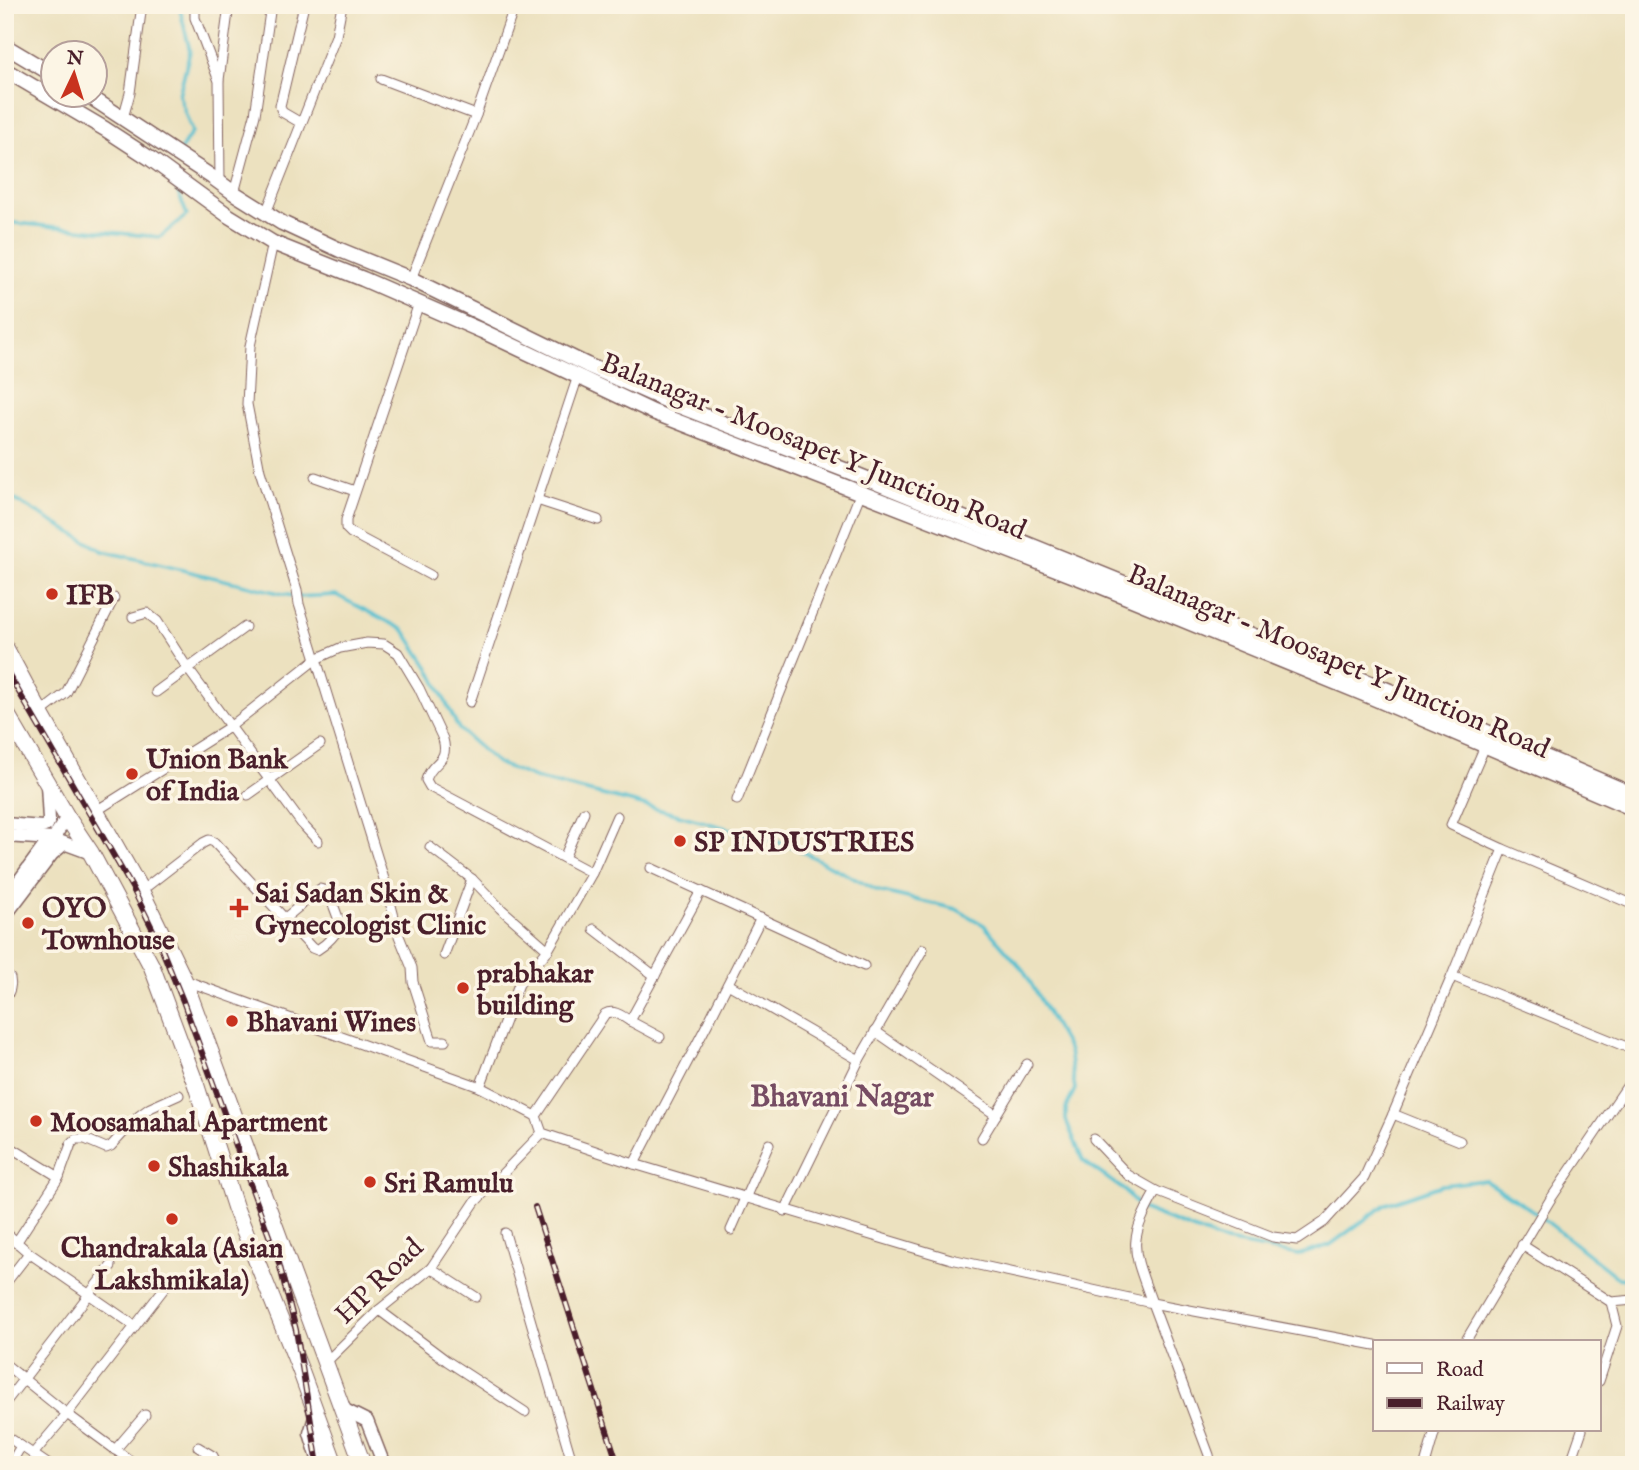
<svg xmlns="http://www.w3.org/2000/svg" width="1639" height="1470" font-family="'IM FELL English',serif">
<rect width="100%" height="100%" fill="#fcf5e5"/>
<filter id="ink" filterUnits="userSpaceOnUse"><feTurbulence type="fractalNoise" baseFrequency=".0143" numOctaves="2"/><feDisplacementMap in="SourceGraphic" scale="14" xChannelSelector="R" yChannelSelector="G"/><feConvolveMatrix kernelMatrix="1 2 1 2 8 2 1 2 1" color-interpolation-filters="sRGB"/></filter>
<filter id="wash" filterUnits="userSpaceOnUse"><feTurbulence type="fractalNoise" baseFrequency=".00686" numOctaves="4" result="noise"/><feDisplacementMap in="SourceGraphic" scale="28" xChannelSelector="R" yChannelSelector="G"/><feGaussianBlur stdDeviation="1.57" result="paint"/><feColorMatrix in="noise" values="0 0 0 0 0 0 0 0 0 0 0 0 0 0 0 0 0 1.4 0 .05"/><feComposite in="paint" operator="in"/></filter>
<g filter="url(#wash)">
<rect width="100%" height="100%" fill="#ece1bf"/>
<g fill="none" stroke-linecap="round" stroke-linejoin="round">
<g stroke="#55bfd0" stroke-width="3.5">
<polyline points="179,5 190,51 179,95 192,132 179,152"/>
<polyline points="5,222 160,237 187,215 175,184"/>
<polyline points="5,494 103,551 296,597 336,595 404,630 429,668 459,729 497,763 537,779 631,802 792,846 878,891 956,909 984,925 1024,971 1069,1051 1075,1089 1066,1108 1066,1120 1083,1161 1124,1190 1141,1209 1226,1242 1299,1255 1330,1245 1386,1204 1442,1185 1485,1180 1535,1212 1618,1278 1634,1280"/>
</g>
</g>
</g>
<g filter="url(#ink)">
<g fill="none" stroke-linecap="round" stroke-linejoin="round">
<defs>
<g id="street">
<polyline points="195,5 195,18 219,81 220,184"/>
<polyline points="381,79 476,115 411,279"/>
<polyline points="219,80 229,5"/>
<polyline points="476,115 515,5"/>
<polyline points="123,118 130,93 142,5"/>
<polyline points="301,123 282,112 280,106 304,5"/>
<polyline points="234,193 255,115 271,5"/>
<polyline points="266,213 336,36 342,5"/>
<polyline points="273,243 250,346 247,404 260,471 297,590 299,604 384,879 399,936 412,968 413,982 432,1041 445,1041"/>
<polyline points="419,303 346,520 346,528 351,533 430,575"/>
<polyline points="315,477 355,491"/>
<polyline points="537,500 598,520"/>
<polyline points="133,617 147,613 157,621 188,669 302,824 318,841"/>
<polyline points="156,692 245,627"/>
<polyline points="470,702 578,376"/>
<polyline points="40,713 66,693 114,598"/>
<polyline points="1485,746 1451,825 1503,849 1634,905"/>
<polyline points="248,795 320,744"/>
<polyline points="737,800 861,492"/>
<path d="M96 811 231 726 316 659 340 648 367 643 384 644 398 653 419 688 443 739C450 763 431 761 426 780L430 787 592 873"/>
<polyline points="430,847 472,879 500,908 548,950"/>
<polyline points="564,858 584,812"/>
<polyline points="651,868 701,891"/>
<path d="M141 891 203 843 209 840 214 842 312 948 317 950C327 944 337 934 340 923L328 891 320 889 284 919"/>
<polyline points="594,929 655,976"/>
<polyline points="444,955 472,879"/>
<path d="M5 976 10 978C12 987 9 992 5 1000"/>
<polyline points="1452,976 1634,1050"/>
<polyline points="184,980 480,1087 536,1116 542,1133 634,1164 951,1259 1152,1303 1209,1455 1211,1465"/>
<polyline points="728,984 859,1060"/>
<polyline points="630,1021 660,1037"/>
<polyline points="875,1031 996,1115"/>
<polyline points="480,1087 519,984 548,950 592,873 617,816"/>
<polyline points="1393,1114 1460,1141"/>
<path d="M536 1116 605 1014C614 1009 622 1016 630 1021L701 891 864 966"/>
<polyline points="982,1138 1027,1064"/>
<polyline points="1094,1139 1128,1175 1156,1191 1273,1237 1297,1240 1324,1222 1364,1178 1393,1114 1452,976 1503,849"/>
<polyline points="5,1144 59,1177 16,1243"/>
<polyline points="634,1164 711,1017 761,918"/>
<polyline points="59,1177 71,1144 76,1139 85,1139 106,1148 111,1146 139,1116 150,1108 179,1095"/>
<path d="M1156 1191C1126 1244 1133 1249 1152 1303L1375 1345"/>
<polyline points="785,1211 859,1060 923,949"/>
<polyline points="731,1230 769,1144"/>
<polyline points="5,1232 29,1253 135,1326"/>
<polyline points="505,1233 573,1465"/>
<polyline points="1522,1245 1611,1302 1634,1300"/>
<polyline points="431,1268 476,1297"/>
<polyline points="5,1284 29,1253"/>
<polyline points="379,1310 447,1361 525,1412"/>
<polyline points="1465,1342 1550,1200 1634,1076"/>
<polyline points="325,1363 379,1310 431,1268 475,1202 542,1133"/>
<polyline points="5,1364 67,1414 136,1465"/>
<polyline points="1599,1381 1617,1326 1611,1302"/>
<polyline points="5,1403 111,1266"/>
<polyline points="5,1435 49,1465"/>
<polyline points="198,1447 213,1456 217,1465"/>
<polyline points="115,1450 145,1415"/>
<polyline points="33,1454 67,1414 166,1286"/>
<polyline points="10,1465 21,1446"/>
<polyline points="1425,1465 1435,1430"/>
<polyline points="1570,1465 1582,1430"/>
</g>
<g id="secondary">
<polyline points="5,824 42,827 47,825 49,820 47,784"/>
<polyline points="5,836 53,839 91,853"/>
<polyline points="5,900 43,848 53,839 67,817"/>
<polyline points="5,916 52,854 64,844"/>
<polyline points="343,1409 367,1421 384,1465"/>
<polyline points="316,1414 310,1433 320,1465"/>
</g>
<g id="primary">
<polyline points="5,46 52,74"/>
<polyline points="5,70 105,129 151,159 229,216 273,243 363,279 482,331 653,412 1100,586 1364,694 1634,809"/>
<polyline points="86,94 212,177 234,193 282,223 340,250 411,279 587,365 679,406 850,472 1412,700 1634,795"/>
</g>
<g id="highway">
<polyline points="5,647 43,718 141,891 184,980 363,1465"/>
<polyline points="5,711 67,817 91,853 152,967 196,1085 235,1207 300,1369 335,1465"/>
</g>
</defs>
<use href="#street" stroke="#83635f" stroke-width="11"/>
<use href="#secondary" stroke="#83635f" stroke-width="15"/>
<use href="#primary" stroke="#83635f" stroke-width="17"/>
<use href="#highway" stroke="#83635f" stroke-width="18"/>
<use href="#street" stroke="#fff" stroke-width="9"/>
<use href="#secondary" stroke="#fff" stroke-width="12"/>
<use href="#primary" stroke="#fff" stroke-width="14"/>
<use href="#highway" stroke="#fff" stroke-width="16"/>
<defs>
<g id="rail">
<polyline points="5,668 133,889 158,940 183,1001 279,1263 296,1330 318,1465"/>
<polyline points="535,1207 618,1465"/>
</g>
</defs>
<use href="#rail" stroke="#4a1f2b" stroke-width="6"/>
<use href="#rail" stroke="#fcf5e5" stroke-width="3.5" stroke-dasharray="10" stroke-linecap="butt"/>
</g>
</g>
<g fill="#c8321e" stroke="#fcf5e5" stroke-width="2.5">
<circle cx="52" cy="594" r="7"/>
<circle cx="132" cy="774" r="7"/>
<circle cx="680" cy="841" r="7"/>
<path d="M235.5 897.5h7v7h7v7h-7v7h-7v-7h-7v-7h7z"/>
<circle cx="28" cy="923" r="7"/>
<circle cx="463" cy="988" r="7"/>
<circle cx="232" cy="1021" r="7"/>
<circle cx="36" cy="1121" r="7"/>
<circle cx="154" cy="1166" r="7"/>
<circle cx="370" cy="1182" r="7"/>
<circle cx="172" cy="1219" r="7"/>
</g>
<g text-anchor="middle" stroke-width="7" stroke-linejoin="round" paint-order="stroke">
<g font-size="28" fill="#4a1f2b" stroke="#fcf5e5">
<text transform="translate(814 445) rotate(22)" y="10">Balanagar - Moosapet Y Junction Road</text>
<text transform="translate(1339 660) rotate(23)" y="10">Balanagar - Moosapet Y Junction Road</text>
<text transform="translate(378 1280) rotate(-44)" y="10">HP Road</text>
</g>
<g font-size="28" font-weight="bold" fill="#4a1f2b" stroke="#fcf5e5" text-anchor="start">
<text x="66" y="604">IFB</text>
<text x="146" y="768">Union Bank<tspan x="146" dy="32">of India</tspan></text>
<text x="694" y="851">SP INDUSTRIES</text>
<text x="255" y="902">Sai Sadan Skin &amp;<tspan x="255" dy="32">Gynecologist Clinic</tspan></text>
<text x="42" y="917">OYO<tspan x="42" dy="32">Townhouse</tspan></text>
<text x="477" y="982">prabhakar<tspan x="477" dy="32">building</tspan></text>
<text x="246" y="1031">Bhavani Wines</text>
<text x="50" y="1131">Moosamahal Apartment</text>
<text x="168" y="1176">Shashikala</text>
<text x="384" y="1192">Sri Ramulu</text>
<text x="172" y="1257" text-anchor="middle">Chandrakala (Asian<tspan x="172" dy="32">Lakshmikala)</tspan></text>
</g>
<g font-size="30" font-weight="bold" fill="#764c63" stroke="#fcf5e5">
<text x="842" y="1106">Bhavani Nagar</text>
</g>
</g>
<rect width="1639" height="1470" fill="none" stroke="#fcf5e5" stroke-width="28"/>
<rect x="1373" y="1340" width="228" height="91" fill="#fcf5e5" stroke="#b59f9b" stroke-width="2"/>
<rect x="1387" y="1363" width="35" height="10" fill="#ffffff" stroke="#b59f9b" stroke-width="2"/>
<text x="1436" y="1376" font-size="21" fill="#4a1f2b">Road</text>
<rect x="1387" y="1398" width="35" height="10" fill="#4a1f2b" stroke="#b59f9b" stroke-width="2"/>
<text x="1436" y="1410" font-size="21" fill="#4a1f2b">Railway</text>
<g transform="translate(74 74) rotate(4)"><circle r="33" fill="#fcf5e5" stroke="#b59f9b" stroke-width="2"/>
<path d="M0-5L12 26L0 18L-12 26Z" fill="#c8321e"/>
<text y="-10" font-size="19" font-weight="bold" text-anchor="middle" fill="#4a1f2b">N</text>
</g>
</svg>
